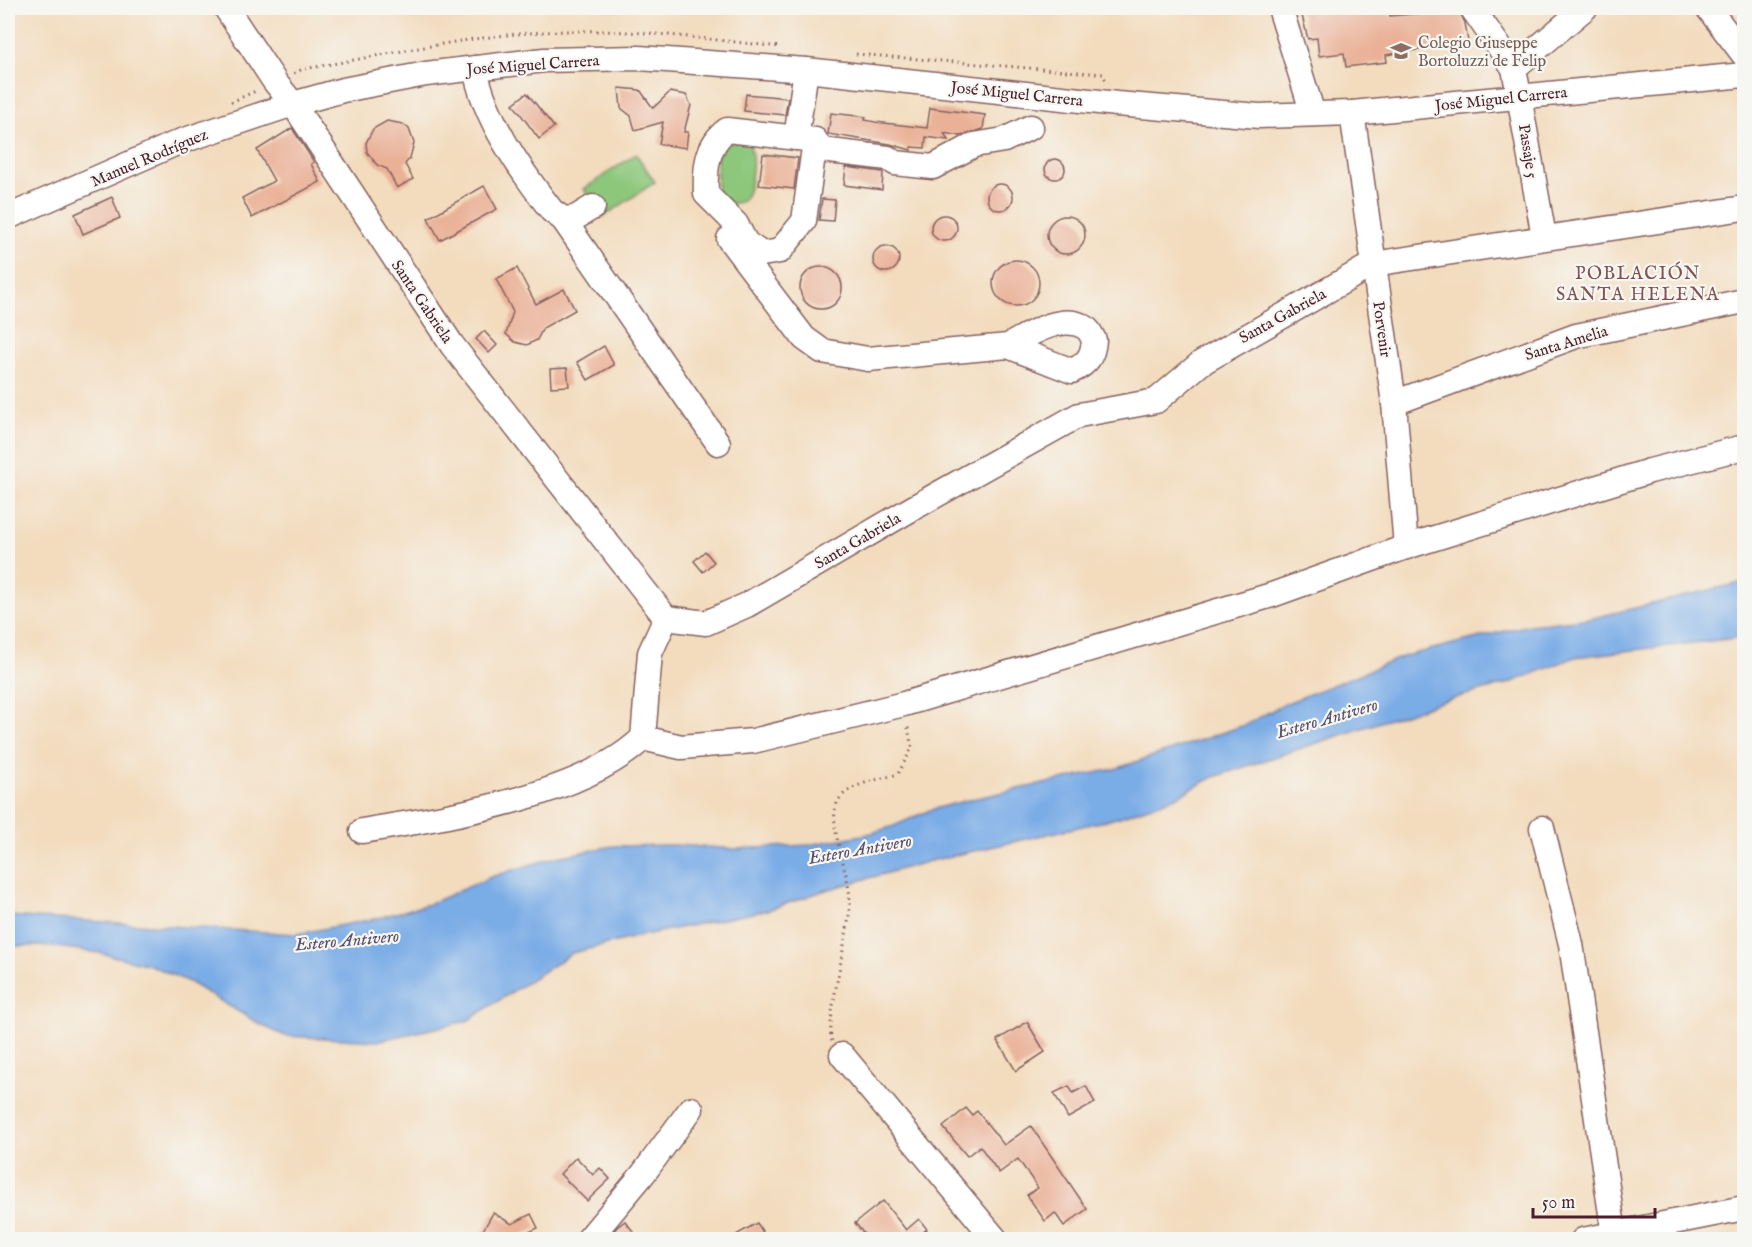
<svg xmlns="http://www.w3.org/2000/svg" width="1752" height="1247" font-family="'IM FELL English',serif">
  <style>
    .green { fill: #8cc77c; stroke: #6b7354; stroke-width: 1.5 }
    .water { fill: #7aace6; stroke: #626688; stroke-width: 1.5 }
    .building { fill: #eab197 }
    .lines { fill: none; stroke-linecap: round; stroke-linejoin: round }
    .minor-casing { stroke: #85615e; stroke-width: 27 }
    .path { stroke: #85615e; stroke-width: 3; stroke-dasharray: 1.5 4.5; stroke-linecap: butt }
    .minor { stroke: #fff; stroke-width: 24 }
    .labels { text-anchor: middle; stroke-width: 4.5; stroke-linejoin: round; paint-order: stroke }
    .education-label { font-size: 16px; fill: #785e54; stroke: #f6f6f2; text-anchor: start }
    .street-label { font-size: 16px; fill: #4a1f2b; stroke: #f6f6f2 }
    .neighbourhood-label { font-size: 18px; letter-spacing: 1.5px; fill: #825251; stroke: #f6f6f2 }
    .water-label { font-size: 18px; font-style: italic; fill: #5b506c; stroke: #f6f6f2 }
  </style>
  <rect width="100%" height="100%" fill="#f6f6f2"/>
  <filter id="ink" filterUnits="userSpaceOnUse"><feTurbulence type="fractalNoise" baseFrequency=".0167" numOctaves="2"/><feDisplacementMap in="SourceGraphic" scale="12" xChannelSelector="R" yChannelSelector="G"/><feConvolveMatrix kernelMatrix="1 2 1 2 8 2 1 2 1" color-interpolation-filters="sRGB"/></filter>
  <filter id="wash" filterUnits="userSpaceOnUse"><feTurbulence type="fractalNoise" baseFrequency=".008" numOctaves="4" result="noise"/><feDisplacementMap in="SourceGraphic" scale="24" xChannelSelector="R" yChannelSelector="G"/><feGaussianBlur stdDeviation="1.35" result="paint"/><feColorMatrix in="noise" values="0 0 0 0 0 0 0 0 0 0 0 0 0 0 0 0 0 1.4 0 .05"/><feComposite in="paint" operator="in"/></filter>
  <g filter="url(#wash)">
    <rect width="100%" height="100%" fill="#f3dcbe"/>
    <!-- green -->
    <g class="green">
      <path d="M746,140C757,152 752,189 743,201L731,204L717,193V156L725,143Z"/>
      <path d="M636,154L655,182L603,217L584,189Z"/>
    </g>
    <!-- water -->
    <path class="water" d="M1744,582V637L1575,657L1510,683L1444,701L1214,777L1174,798L1117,818L930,861L823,891L768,910L644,935L572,953L467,1021L377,1041L285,1036L261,1025L189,982L150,965L100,953L50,946H8V916L297,934L378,918L429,904L491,877L552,858L613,846L675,845L738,849L808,845L868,834L894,826L930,810L972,799L1118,768L1245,725L1282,705L1405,656L1529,625L1593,618Z"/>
    <g id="blocks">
      <!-- building -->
      <g class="building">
        <path d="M1300,8H1389L1390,16L1424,13L1421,8H1458L1465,23L1468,42L1386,55L1387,62L1346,67L1344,53L1319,56L1317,38L1308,39Z"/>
        <path d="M619,88L640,90L653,108L670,92L686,95L691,105L684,132H688L686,148L659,144L663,122L635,130L631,116L621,108Z"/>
        <path d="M527,93L554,127L539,139L513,104Z"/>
        <path d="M746,94L788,98L785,115L744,111Z"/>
        <path d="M930,108L985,115L983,129L961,136L944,133L948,140L926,137L925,148L911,147V150L890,144L828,134L831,113L866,117L865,120L875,122L927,128Z"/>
        <path d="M387,121L403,124L409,129L414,143L410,158L405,164L413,179L397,188L387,169L377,165L367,152L366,143L373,129Z"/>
        <path d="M292,128L314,162L311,164L320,182L252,218L242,198L274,181L257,150Z"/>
        <path d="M763,154L798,158L794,189L759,185Z"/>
        <circle cx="1055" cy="169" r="10"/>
        <path d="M846,167L883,172L882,190L844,185Z"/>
        <circle cx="1000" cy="197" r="13"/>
        <path d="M484,186L497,209L440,240L428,218Z"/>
        <path d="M112,197L120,218L83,234L75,214Z"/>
        <path d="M822,199L835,200L833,221L819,220Z"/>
        <circle cx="944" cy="228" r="13"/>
        <circle cx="1066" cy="235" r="19"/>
        <circle cx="886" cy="259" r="13"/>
        <circle cx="1016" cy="283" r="23"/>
        <circle cx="821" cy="288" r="21"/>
        <path d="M517,268L536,304L564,289L575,310L543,328L537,340L527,345L515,342L506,334L513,312L496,279Z"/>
        <path d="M484,331L497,345L489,353L476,339Z"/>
        <path d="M604,346L614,365L588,380L577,362Z"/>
        <path d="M567,368L569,386L551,387L550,369Z"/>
        <path d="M705,551L714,562L703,572L694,561Z"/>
        <path d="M1027,1022L1045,1052L1016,1071L997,1040Z"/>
        <path d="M1069,1086L1073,1093L1086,1086L1095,1103L1068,1118L1054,1093Z"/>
        <path d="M966,1108L972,1115L977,1111L1004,1145L1031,1126L1087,1209L1064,1226L1055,1213L1045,1221L1027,1195L1038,1188L1018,1159L999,1173L980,1146L967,1156L943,1127Z"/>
        <path d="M576,1157L593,1175L600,1168L610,1179L587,1201L560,1174Z"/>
        <path d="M883,1201L906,1230L919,1219L927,1229L914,1239H868L855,1223Z"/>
        <path d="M493,1213L512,1224L531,1214L538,1228L513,1239H478Z"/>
        <path d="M625,1221L639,1239H607L617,1227Z"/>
        <path d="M757,1223L764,1234L756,1239H729Z"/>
      </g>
    </g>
  </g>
  <g filter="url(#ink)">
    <use href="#blocks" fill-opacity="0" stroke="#85615e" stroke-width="1.5"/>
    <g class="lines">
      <!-- minor casing -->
      <g class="minor-casing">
        <g id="minor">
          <path d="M226,8L275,82L293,104L452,345L666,618L706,623L747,605L913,508L1079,415L1156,401L1201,363L1373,264L1744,208"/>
          <path d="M1280,8L1313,114"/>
          <path d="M1472,8L1514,68L1544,237"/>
          <path d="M1708,8L1744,55"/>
          <path d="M475,68C484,118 521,171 552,211L563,219L575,218L593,207"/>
          <path d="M1514,68L1585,8"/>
          <path d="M1352,113L1394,403L1406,547"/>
          <path d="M796,138L806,70"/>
          <path d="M815,140L804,221L780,251L762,254L746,243L736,224L706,194C705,170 706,145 727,130L815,140L821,150L888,158L895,163L933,167L974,145L1004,140L1031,127"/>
          <path d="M8,217L179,142L293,104L343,90L426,74L544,60L639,58L806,70L1117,104L1259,116L1352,113L1744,75"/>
          <path d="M563,219L718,443"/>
          <path d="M729,239L804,338L822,351L868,359L1008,346L1072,371C1087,364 1093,356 1094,340C1092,336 1089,330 1086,328C1063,312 1028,335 1008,346"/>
          <path d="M1394,403L1576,336L1744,301"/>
          <path d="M643,738L681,747L753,741L904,704L1272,595L1406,547L1650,471L1744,447"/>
          <path d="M1542,828L1571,944L1614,1234"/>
          <path d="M362,831C445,817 582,797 643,738L650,653L666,618"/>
          <path d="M842,1055L996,1240"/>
          <path d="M588,1240L643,1174L691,1109"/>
          <path d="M1583,1240L1744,1208"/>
        </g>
      </g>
      <!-- path -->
      <g class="path">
        <path d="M856,54L1103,74L1107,83"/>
        <path d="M294,73L303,69C382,56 465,36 545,32C624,27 703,39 781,47"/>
        <path d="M231,102L258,90"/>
        <path d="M832,1041C825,1021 849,934 850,905C851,875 829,832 836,806C842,784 879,780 898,774L912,748L907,723"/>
      </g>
      <!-- minor -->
      <use href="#minor" class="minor"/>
    </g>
  </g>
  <!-- icons -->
  <defs>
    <g id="school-bare" transform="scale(1.62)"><path d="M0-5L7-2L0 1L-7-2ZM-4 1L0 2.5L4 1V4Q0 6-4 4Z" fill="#8d6e63" stroke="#f6f6f2" stroke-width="2.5" paint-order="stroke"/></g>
  </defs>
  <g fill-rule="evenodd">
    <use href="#school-bare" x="1401" y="51"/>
  </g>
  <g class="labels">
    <!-- education labels -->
    <g class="education-label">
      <text x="1418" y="48">Colegio Giuseppe<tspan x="1418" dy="18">Bortoluzzi de Felip</tspan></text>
    </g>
    <!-- street labels -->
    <g class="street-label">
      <text transform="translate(533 64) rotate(-4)" y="6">José Miguel Carrera</text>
      <text transform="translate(1017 93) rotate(6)" y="6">José Miguel Carrera</text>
      <text transform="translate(1501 98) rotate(-6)" y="6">José Miguel Carrera</text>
      <text transform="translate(1529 151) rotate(81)" y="6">Passaje 5</text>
      <text transform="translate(149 157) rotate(-23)" y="6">Manuel Rodríguez</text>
      <text transform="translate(423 301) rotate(56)" y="6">Santa Gabriela</text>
      <text transform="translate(1282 315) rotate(-29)" y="6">Santa Gabriela</text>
      <text transform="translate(1383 329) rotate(82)" y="6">Porvenir</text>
      <text transform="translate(1566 342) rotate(-17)" y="6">Santa Amelia</text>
      <text transform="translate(857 540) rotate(-30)" y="6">Santa Gabriela</text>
    </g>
    <!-- neighbourhood labels -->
    <g class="neighbourhood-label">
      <text x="1638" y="279">POBLACIÓN<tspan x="1638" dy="21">SANTA HELENA</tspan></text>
    </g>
    <!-- water labels -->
    <g class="water-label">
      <text transform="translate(1327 718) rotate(-16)" y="6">Estero Antivero</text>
      <text transform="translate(860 849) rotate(-10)" y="6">Estero Antivero</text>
      <text transform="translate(347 940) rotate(-5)" y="6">Estero Antivero</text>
    </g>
  </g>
  <!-- margin -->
  <rect width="1752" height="1247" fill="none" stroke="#f6f6f2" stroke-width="30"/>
  <!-- scale -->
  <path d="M1533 1208v9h122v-9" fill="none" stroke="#4a1f2b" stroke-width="3"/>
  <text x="1542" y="1208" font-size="18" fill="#4a1f2b" stroke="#f6f6f2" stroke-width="4.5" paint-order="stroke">50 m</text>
</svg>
